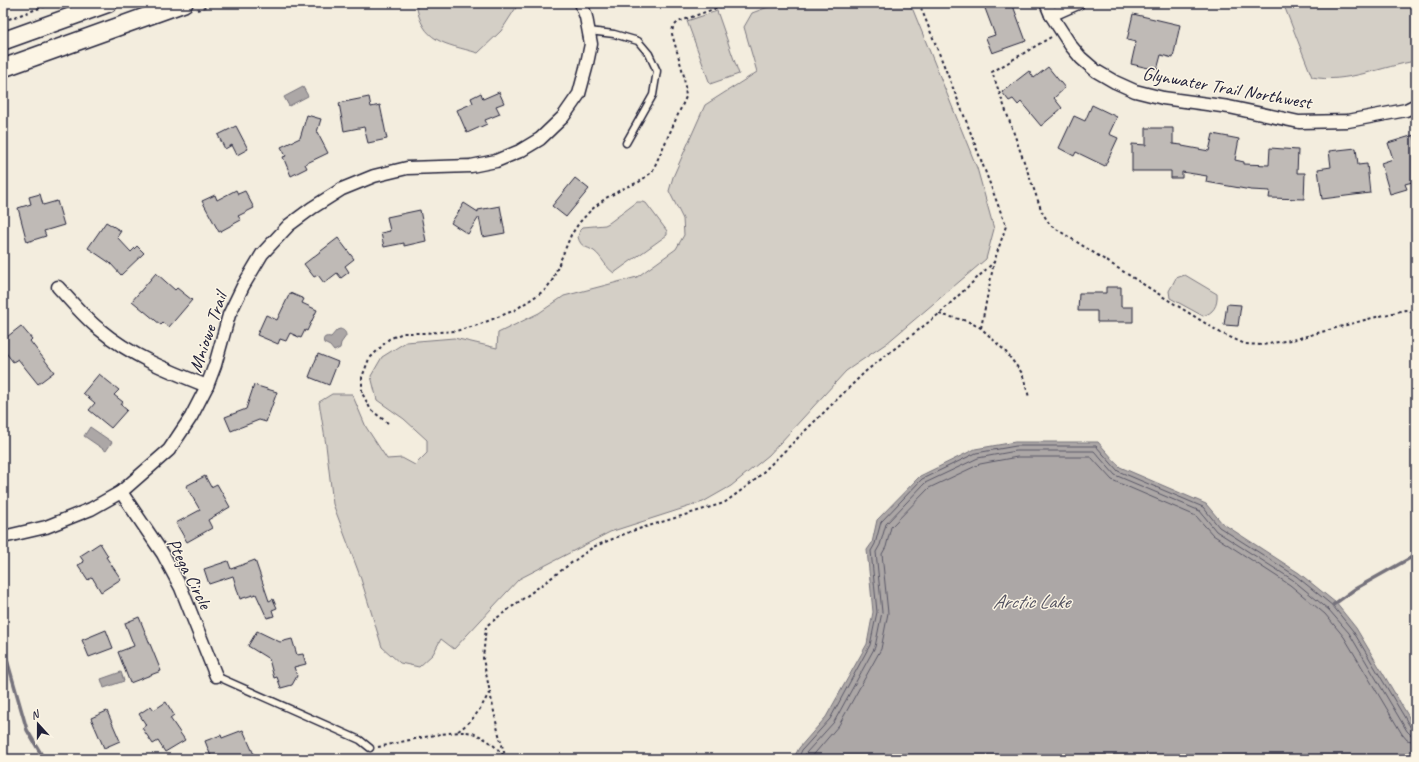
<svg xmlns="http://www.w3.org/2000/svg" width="1419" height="762" font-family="Caveat,sans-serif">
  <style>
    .green { fill: #d4cfc6; stroke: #7b7880 }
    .water { fill: #aca7a6; stroke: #75727b }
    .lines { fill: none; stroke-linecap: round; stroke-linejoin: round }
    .shore { stroke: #595766; stroke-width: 1 }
    .stream { stroke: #75727b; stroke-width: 3.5 }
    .building { fill: #bfbab6; stroke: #22223b }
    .lane-casing { stroke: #22223b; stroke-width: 9 }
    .street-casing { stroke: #22223b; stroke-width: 15 }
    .secondary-casing { stroke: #22223b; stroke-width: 20 }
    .path { stroke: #22223b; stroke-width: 2; stroke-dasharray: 3 3; stroke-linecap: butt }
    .lane { stroke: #fcf5e5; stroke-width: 6 }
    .street { stroke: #fcf5e5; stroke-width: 12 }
    .secondary { stroke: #fcf5e5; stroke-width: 17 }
    .labels { text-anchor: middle; stroke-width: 3; stroke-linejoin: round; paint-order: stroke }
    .street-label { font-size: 19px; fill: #22223b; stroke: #fcf5e5 }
    .water-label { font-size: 20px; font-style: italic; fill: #525160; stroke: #fcf5e5 }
  </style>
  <rect width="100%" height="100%" fill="#f3edde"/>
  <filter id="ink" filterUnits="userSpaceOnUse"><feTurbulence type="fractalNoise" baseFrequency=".025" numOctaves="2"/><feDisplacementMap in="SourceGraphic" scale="8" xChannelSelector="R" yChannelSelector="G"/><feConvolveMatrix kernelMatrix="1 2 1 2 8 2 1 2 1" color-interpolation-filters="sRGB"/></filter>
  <g filter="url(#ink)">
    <!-- green -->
    <g class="green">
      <path d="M416,3H519L501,31L478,53C444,43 422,43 416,3Z"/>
      <path d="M779,3H908L913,10L977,168L994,229L986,259L887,343L846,371L769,455L731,486L703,502L610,532L519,579L454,649L441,639L433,654L419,667L400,663L382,647L360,576L333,504L326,445L319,402L332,394H352L366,427L387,459L402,458L415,465L427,453V440L404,419L377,400L371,376L382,357L406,342L454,338L497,348L498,333L539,313L564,296L637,277L676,249L684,235L683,219L669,191L673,177L705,105L757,72L744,27L752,13Z"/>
      <path d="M1283,3H1416V61C1383,66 1345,84 1312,77Z"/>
      <path d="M717,11L739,74L710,84L687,21Z"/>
      <path d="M637,202H642L646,203L667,231V235L614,273C606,268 602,257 594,251C586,246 581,248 578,237L580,230L583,227L605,225L609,223Z"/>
      <path d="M1185,275L1217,294C1218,306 1213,313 1203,316L1170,298L1169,291L1176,278Z"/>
    </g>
    <!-- water -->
    <g class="water">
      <path d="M303,87L308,96L289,106L284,97Z"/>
      <path d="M340,329C344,330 346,332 346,336L341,343L340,348L334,351L330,346L324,343C322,337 326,336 331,337L337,330Z"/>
      <path d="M90,427L112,442L106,451L84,436Z"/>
      <path d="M1015,442H1098L1120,467L1206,504L1222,523L1299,573L1336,603L1356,628L1416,729V759H793L799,748L826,717L867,644L873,612L867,550L872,543L877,520L920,476L975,449Z"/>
      <path d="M121,672L124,681L104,688L101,679Z"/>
    </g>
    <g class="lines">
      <!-- shore -->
      <g class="shore">
        <path d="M798,759L802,750L830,719L870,645L877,612L871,551L875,544L881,522L922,479L976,453L1016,446H1096L1118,471L1203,507L1219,527L1296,576L1333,606L1353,631L1411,728L1416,731"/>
        <path d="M803,759L806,753L834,722L875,647L882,612L876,552L880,545L886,524L925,483L978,458L1016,451H1094L1115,475L1200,511L1216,531L1293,580L1329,610L1349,633L1407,731L1411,735L1416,736"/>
        <path d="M810,759L839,725L881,649L888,613L882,554L886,547L891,527L929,488L980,464L1017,457H1091L1112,480L1196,516L1213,535L1290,585L1325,614L1344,637L1402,734L1407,740L1416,742"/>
      </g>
      <!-- stream -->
      <g class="stream">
        <path d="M1333,605L1355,589L1412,557L1416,552"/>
        <path d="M3,646L27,730L44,759"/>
      </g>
    </g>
    <!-- building -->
    <g class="building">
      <path d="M983,3H1012L1026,41L992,53L986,38L995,35Z"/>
      <path d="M1133,14L1180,25L1173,58L1161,55L1157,70L1131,64L1136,42L1127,40Z"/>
      <path d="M1048,67L1065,88L1054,98L1062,108L1041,126L1021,102L1018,105L1013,99L1009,101L1002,92L1029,71L1034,78Z"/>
      <path d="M499,92L504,103L496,106L500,114L485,120L487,124L467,133L457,110L473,103L471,98L481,93L483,99Z"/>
      <path d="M369,97L371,107L380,105L387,139L368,143L364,127L344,131L339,103Z"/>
      <path d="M1092,105L1117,117L1109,134L1118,138L1105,166L1076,152L1074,156L1059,148L1074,116L1085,121Z"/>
      <path d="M307,115L321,119L317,132L328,153L305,164L307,168L291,176L283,157L286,156L281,147L300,138Z"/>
      <path d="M236,126L248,149L237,155L232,145L225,149L218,135Z"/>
      <path d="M1146,128H1173V144L1182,145V146L1209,151L1213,134L1239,139L1235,160L1244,162V164L1269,165L1270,148L1298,150L1297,173H1305L1304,199L1269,198L1270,191L1251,190L1206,182L1207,176L1182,172V178H1171V171H1132V144L1146,145Z"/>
      <path d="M1414,135L1416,143V181L1405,184L1407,189L1390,194L1381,163L1393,159L1388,143Z"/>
      <path d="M1356,148L1358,165L1367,164L1370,193L1322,199L1318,169L1331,167L1329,151Z"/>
      <path d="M575,178L589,189L566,217L552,206Z"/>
      <path d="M236,190L238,194L245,191L254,208L238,216L241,220L219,232L202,201L215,195L217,200Z"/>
      <path d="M40,194L43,205L57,201L64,225L44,231L46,236L27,242L18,208L31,204L29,197Z"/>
      <path d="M464,203L478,212V210L500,206L505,233L483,237L479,217L468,234L451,223Z"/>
      <path d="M420,210L426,241L404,246V243L384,247L381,233L390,231L387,217Z"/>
      <path d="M106,222L121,231L117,237L131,252L137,246L144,253L121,275L110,263L88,248Z"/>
      <path d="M338,238L354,259L345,266L349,272L341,278L337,273L324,283L318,275L314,277L304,264Z"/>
      <path d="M156,273L175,290L177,288L192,300L169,327L163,323L161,325L132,301Z"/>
      <path d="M1106,287H1121V307H1133V322H1097V311H1078L1079,293H1106Z"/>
      <path d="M290,293L304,299L302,303L317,310L307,331L305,330L301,338L290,333L286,341L280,339L278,344L257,335L266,315L277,320Z"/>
      <path d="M1227,304L1241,305L1238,326L1224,325Z"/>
      <path d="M21,326L32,339L30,341L54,372L38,384L18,359L13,362L3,349V340Z"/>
      <path d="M318,354L338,362L329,385L309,377Z"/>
      <path d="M99,374L119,390L114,395L123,402L121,405L127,410L111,428L89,410L95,403L83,393Z"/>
      <path d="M254,385L277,392L266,422L259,420L231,431L225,417L246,409Z"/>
      <path d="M205,476L211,487L217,484L230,507L208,520L212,528L187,542L176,523L200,510L186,486Z"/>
      <path d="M100,543L108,556L106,557L121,579L101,592L92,577L88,580L78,565L84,562L80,556Z"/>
      <path d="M255,560L269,601L273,599L277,608L272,610L274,616L267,618L256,594L240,599L233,576L209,584L204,569L228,561L231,569Z"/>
      <path d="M139,617L161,671L130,683L118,652L134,646L125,623Z"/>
      <path d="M106,630L113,648L89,657L82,640Z"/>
      <path d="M257,631L280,642L292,639L297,655L303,654L306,664L294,667L297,676L292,685L281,688L277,677L274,678L269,659L248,646Z"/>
      <path d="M166,702L174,715L170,718L185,740L165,752L158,741L153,744L142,728L146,725L139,714L151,706L154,710Z"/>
      <path d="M107,711L120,741L104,748L91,718Z"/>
      <path d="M243,730L256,759H212L205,741L221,735L222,738Z"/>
    </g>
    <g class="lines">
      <!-- lane casing -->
      <g class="lane-casing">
        <g id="lane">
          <path d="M589,31L614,34L638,41L649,54L657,71L653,95L626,143"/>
          <path d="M216,676L360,740L370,748"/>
        </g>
      </g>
      <!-- street casing -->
      <g class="street-casing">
        <g id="street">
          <path d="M1046,3L1051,15L1071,46L1081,58L1096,71L1115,82L1135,91L1163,98L1229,107L1299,122L1348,121L1406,110L1416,105"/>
          <path d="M1051,15L1078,3"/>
          <path d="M58,287C71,301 84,317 99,329C131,356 169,371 207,386"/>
          <path d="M121,492L163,554L181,588L216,676"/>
          <path d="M3,537L46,527L91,509L121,492L169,450L191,417L207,386L215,365L229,315L243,286L262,254L289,225L312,208L342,189L374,176L407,168L471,166L496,161L520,151L540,139L563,117L579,94L586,68L591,44L586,17L581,3"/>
        </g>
      </g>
      <!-- secondary casing -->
      <g class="secondary-casing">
        <g id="secondary">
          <path d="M3,41L109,3"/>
          <path d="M3,68L184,3"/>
        </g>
      </g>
      <!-- path -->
      <g class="path">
        <path d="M197,10L216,3"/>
        <path d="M3,21L54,3"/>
        <path d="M1051,37L992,72L1042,212L1050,225L1157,293L1221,333L1245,344L1262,345L1296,339L1372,318L1405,310L1416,311"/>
        <path d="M939,314L967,321L981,328L1005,351L1022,373L1029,397"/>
        <path d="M981,328L994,262"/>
        <path d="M388,423L371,410L362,393V377L369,359L389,339L403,333H423L456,331L478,325L515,310L545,290L552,281L571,235L579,223L591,210L606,198L626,187L639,182L652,172L686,97L684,76L672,34L673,27L678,22L730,3"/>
        <path d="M458,731C474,720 480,710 489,693"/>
        <path d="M378,747C398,743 456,728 472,733C487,738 494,745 504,756"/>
        <path d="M506,759L498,731L483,659L486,626L593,547L632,531L724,503L754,481L866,371L939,314L994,262L1006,226L965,118L919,3"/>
      </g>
      <!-- lane -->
      <use href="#lane" class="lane"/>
      <!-- street -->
      <use href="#street" class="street"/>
      <!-- secondary -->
      <use href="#secondary" class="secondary"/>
    </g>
  </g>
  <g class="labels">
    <!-- street labels -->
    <g class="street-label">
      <text transform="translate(1227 87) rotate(10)" y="7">Glynwater Trail Northwest</text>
      <text transform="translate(207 332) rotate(-71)" y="7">Mniowe Trail</text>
      <text transform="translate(190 573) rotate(63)" y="7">Ptega Circle</text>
    </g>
    <!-- water labels -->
    <g class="water-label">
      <text x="1031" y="608">Arctic Lake</text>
    </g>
  </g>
  <!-- margin -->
  <rect width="1419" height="762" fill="none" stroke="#fcf5e5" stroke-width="16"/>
  <rect x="8" y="8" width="1403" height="746" fill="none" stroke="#22223b" stroke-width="1.5" filter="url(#ink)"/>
  <!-- north arrow -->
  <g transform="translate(38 724) rotate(339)" stroke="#fcf5e5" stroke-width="3" paint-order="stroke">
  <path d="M0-3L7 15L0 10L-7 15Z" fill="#22223b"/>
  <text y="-6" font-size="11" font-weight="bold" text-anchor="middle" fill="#22223b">N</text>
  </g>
</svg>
